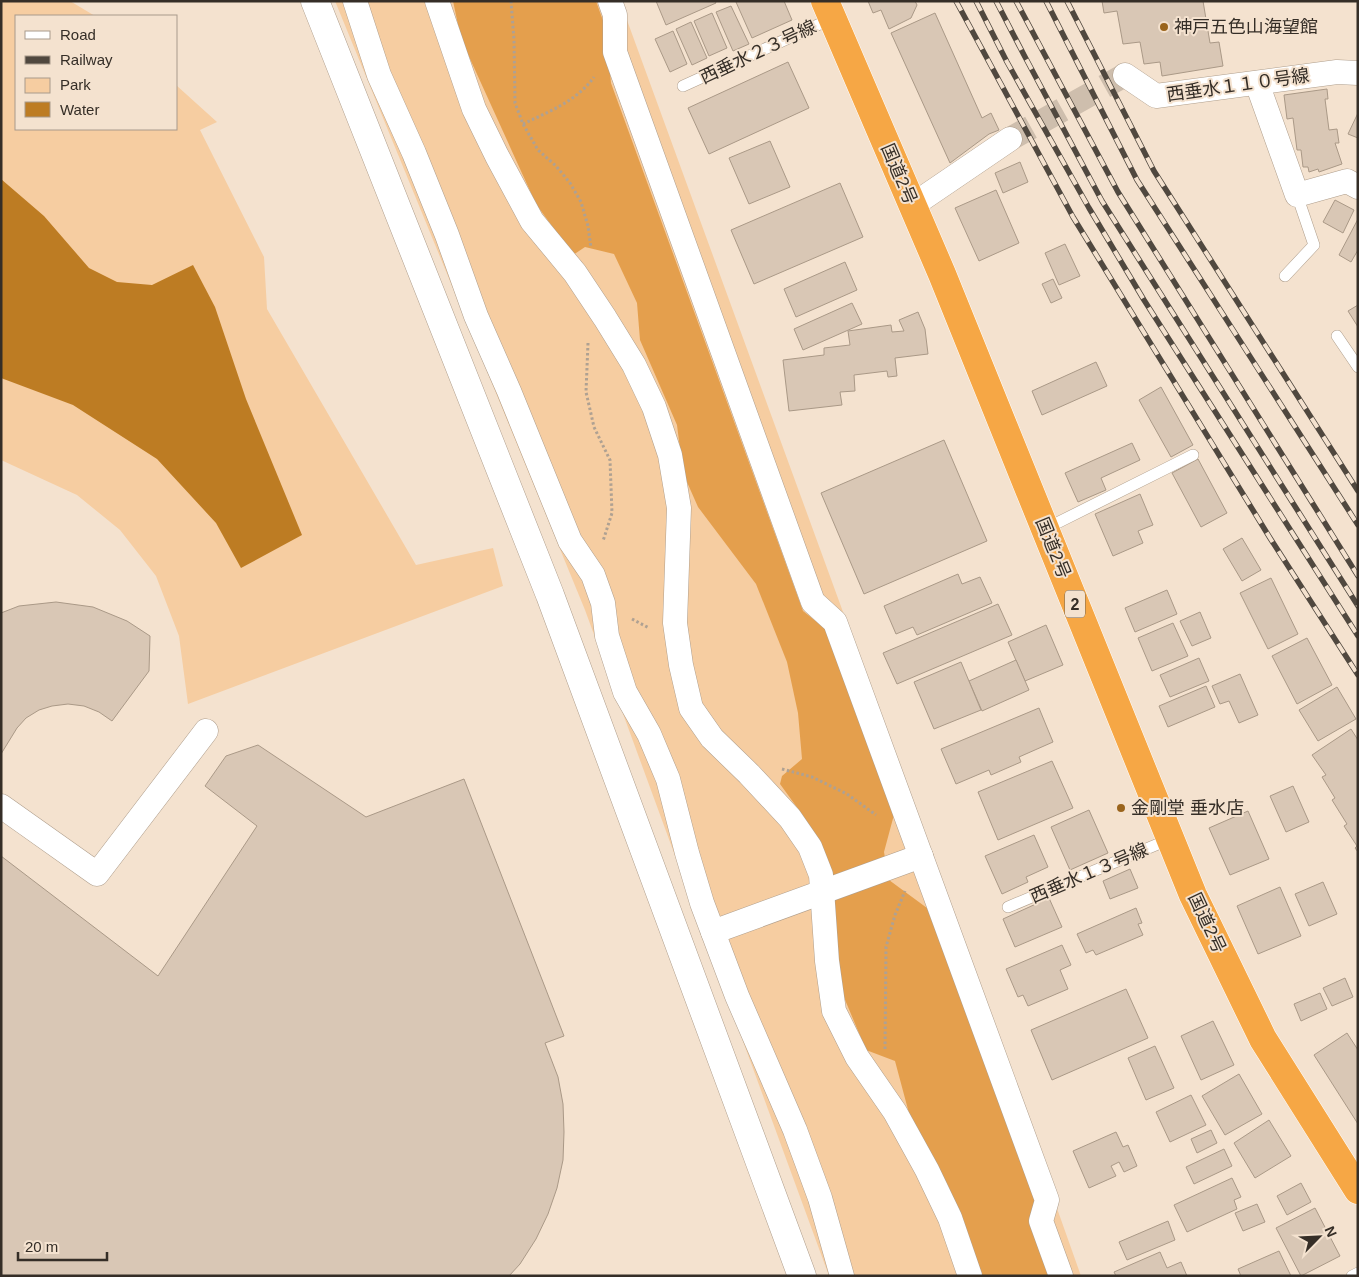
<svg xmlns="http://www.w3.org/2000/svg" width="1359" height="1277" font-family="Helvetica,'Noto Sans JP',sans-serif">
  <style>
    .green { fill: #f6cda1 }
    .forest { fill: #e49f4d }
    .water { fill: #bd7c23 }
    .building { fill: #d9c7b5; stroke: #aa9987 }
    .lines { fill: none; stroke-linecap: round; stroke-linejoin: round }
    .street-tunnel { stroke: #cebead; stroke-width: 24; stroke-dasharray: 24 12; stroke-linecap: butt }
    .lane-casing { stroke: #af9e8c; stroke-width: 12 }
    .street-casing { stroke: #af9e8c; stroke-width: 25 }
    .secondary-casing { stroke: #af9e8c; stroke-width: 29 }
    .highway-casing { stroke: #fff; stroke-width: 29 }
    .path { stroke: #afa192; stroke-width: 3; stroke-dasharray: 2.5 2.5; stroke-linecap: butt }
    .lane { stroke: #fff; stroke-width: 11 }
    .street { stroke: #fff; stroke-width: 24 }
    .secondary { stroke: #fff; stroke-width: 28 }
    .highway { stroke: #f6a745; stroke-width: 28 }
    .rail-casing { stroke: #50483f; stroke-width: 5.5 }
    .rail { stroke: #f4e2cf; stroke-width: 4; stroke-dasharray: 11; stroke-linecap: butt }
    .poi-dot { fill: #9a641c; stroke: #f4e2cf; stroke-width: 2 }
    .labels { text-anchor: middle; stroke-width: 4; stroke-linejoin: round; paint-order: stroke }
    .shield { fill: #f4e2cf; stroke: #6e6459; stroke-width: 1 }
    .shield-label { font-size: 16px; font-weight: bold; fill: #352e27 }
    .poi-label { font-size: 18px; fill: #352e27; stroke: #f4e2cf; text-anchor: start }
    .street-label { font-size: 18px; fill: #352e27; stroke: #f4e2cf }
  </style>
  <rect width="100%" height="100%" fill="#f4e2cf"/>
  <!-- green -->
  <g class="green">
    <path d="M1,1H70L95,16H16V129H176V85L217,122L200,130L264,257L267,309L416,565L493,548L503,586L188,704L179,636L156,576L120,530L77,495L1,460Z"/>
    <path d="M335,1H620L931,853L1081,1276H829L585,610Z"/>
  </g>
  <!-- forest -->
  <path class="forest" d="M453,1H596L606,29L611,83L803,611L827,630L895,811L884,852L889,880L927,908L1036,1198L1052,1276H982L962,1222L910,1117L895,1061L866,1050L838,983L831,869L804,817L780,784L782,776L802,759L798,713L787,662L756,584L698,507L683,473L677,425L640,340L637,303L614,254L585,247L573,255L536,204L461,39Z"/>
  <!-- water -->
  <path class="water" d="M1,179L44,216L89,268L117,282L152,285L193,265L215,307L246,399L302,535L241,568L216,523L157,459L73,405L1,378Z"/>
  <!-- building -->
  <g class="building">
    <path d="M656,1H715L716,3L666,25Z"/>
    <path d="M738,1H784L792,20L752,38L736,2Z"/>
    <path d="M868,1H915L917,5L911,18L889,29L881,10L873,13Z"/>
    <path d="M1102,1H1203L1210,43L1219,42L1223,66L1162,76L1160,62L1144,64L1140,42L1123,44L1117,11L1104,13Z"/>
    <path d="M731,6L749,44L733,51L716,12Z"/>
    <path d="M712,13L727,48L709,56L694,21Z"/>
    <path d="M935,13L982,118L991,113L999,130L989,134L950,163L891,33Z"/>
    <path d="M691,22L707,58L692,65L676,29Z"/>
    <path d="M673,31L687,64L670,72L655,39Z"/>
    <path d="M788,62L809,108L709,154L688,108Z"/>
    <path d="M1327,89L1328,99H1325L1329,130L1337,129L1339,143H1335L1342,164L1319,172L1318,169L1309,172L1308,167H1303L1301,150H1297L1293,118L1287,119L1284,95Z"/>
    <path d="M1358,113V138L1348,134Z"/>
    <path d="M770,141L790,187L749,204L729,158Z"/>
    <path d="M1020,162L1028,182L1003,193L995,173Z"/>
    <path d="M840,183L863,237L754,284L731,230Z"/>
    <path d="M996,190L1019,243L979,261L955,208Z"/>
    <path d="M1335,200L1354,210L1343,233L1323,222Z"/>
    <path d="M1358,219V250L1351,262L1339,255Z"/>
    <path d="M1065,244L1080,276L1059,285L1045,253Z"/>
    <path d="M845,262L857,290L796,317L784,289Z"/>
    <path d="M1053,279L1062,298L1051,303L1042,284Z"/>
    <path d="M852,303L862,324L803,350L794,329Z"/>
    <path d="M1358,305V327L1348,311Z"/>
    <path d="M918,312L925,329L928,354L895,358L897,376L888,377L887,371L854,375L855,391L840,392L842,405L789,411L783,360L824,355V348L850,345L848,331L891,325L892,332L904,331L899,320Z"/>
    <path d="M1096,362L1107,386L1042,415L1032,391Z"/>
    <path d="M1161,387L1193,445L1171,457L1139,400Z"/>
    <path d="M944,440L987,541L864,594L821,493Z"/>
    <path d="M1132,443L1140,460L1101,478L1106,490L1078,502L1065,473Z"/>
    <path d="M1198,459L1227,513L1201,527L1172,473Z"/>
    <path d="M1140,494L1153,525L1138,531L1143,543L1113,556L1095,514Z"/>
    <path d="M1242,538L1261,570L1242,581L1223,549Z"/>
    <path d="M958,574L962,584L980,577L992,603L917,635L913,627L896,634L884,606Z"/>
    <path d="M1271,578L1298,634L1268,649L1240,593Z"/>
    <path d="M1167,590L1177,614L1135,632L1125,608Z"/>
    <path d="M56,602L93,607L127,621L150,636L149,671L112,721L99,712L84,706L68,704L52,706L39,710L26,718L17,728L1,754V613L19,606Z"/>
    <path d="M998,604L1012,635L897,684L883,653Z"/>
    <path d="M1200,612L1211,638L1192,646L1180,621Z"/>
    <path d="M1173,623L1188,656L1152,671L1138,638Z"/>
    <path d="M1046,625L1063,665L1025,681L1008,642Z"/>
    <path d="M1307,638L1332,685L1297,704L1272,656Z"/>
    <path d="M1199,658L1209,681L1170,697L1160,675Z"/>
    <path d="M1016,660L1029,690L982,711L969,681Z"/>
    <path d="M961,662L981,710L934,729L914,682Z"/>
    <path d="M1240,674L1258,715L1239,723L1229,701L1220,704L1212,686Z"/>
    <path d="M1206,686L1215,707L1168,727L1159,706Z"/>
    <path d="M1337,687L1356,719L1318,741L1299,710Z"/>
    <path d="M1039,708L1053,742L1019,757L1021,762L991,775L989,770L956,784L941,749Z"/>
    <path d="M1351,729L1358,740V852L1355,848L1357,846L1344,826L1347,824L1332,800L1335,798L1322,777L1326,775L1312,755Z"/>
    <path d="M258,745L366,817L464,779L564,1036L545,1043L558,1077L563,1104L564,1132L563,1160L557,1188L548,1214L536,1239L520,1264L509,1276H1V856L158,976L257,826L205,786L226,756Z"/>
    <path d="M1052,761L1073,808L998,840L978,792Z"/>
    <path d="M1293,786L1309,822L1286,832L1270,796Z"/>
    <path d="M1089,810L1108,853L1070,870L1051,827Z"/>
    <path d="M1248,811L1269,859L1230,875L1209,828Z"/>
    <path d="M1034,835L1048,867L1026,877L1028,882L1002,894L985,856Z"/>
    <path d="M1130,869L1138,888L1110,899L1103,881Z"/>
    <path d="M1323,882L1337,914L1309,926L1295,894Z"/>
    <path d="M1280,887L1301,936L1258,954L1237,906Z"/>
    <path d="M1049,898L1062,927L1015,947L1003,919Z"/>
    <path d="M1136,908L1142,923L1138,924L1143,935L1096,955L1093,950L1086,953L1077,934Z"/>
    <path d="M1062,945L1071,965L1060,970L1068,989L1028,1006L1023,995L1018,997L1006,969Z"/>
    <path d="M1345,978L1353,997L1332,1006L1323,988Z"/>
    <path d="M1126,989L1148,1038L1052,1080L1031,1030Z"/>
    <path d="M1320,993L1327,1009L1301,1021L1294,1004Z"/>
    <path d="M1213,1021L1234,1065L1201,1080L1181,1036Z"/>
    <path d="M1347,1033L1358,1050V1124L1314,1055Z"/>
    <path d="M1155,1046L1174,1088L1146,1100L1128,1058Z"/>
    <path d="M1239,1074L1262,1114L1225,1135L1202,1096Z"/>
    <path d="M1191,1095L1206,1125L1170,1142L1156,1112Z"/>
    <path d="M1269,1120L1291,1156L1255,1178L1234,1143Z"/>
    <path d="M1211,1130L1217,1143L1197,1153L1191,1139Z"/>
    <path d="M1116,1132L1123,1147L1128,1145L1137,1166L1124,1172L1119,1162L1111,1166L1116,1176L1089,1188L1073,1151Z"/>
    <path d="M1224,1149L1232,1166L1194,1184L1186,1167Z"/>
    <path d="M1232,1178L1241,1197L1234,1200L1237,1209L1187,1232L1174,1205Z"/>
    <path d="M1301,1183L1311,1202L1287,1215L1277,1196Z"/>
    <path d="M1257,1204L1265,1222L1243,1231L1235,1213Z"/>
    <path d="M1315,1208L1340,1256L1301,1276L1276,1228Z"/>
    <path d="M1168,1221L1175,1240L1127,1260L1119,1242Z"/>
    <path d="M1279,1251L1291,1276H1241L1238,1269Z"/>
    <path d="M1160,1252L1167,1268L1181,1262L1187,1276H1116L1114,1272Z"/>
  </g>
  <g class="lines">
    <!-- street-tunnel -->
    <path class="street-tunnel" d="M1010,139L1125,75"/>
    <!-- lane casing -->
    <g class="lane-casing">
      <g id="lane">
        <path d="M683,86L833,18"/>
        <path d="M1285,276L1314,245L1297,195"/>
        <path d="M1337,336L1358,367"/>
        <path d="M1045,529L1193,455"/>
        <path d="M1008,907L1170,839"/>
        <path d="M1352,1276L1358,1273"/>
      </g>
    </g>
    <!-- street casing -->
    <g class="street-casing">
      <g id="street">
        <path d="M355,1L379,75L414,153L447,235L476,316L509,391L570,541L593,575L603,603L607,636L625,692L649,734L668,779L687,853L702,903L737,996L795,1130L820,1198L842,1276"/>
        <path d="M437,1L474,109L497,156L532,221L575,273L605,318L634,365L654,407L670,455L679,508L675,623L681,665L691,708L712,738L749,774L790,818L810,847L821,875L827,961L834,1011L857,1057L895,1112L927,1170L950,1218L970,1276"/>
        <path d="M610,1L615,15V52L813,602L835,622L1047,1200L1041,1221L1061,1276"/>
        <path d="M1125,75L1156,96L1337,72L1358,73"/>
        <path d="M1257,83L1297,195L1347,181L1358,187"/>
        <path d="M913,205L1010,139"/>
        <path d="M1,806L97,874L206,731"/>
        <path d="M713,932L921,856"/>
      </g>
    </g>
    <!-- secondary casing -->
    <g class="secondary-casing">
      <path id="secondary" d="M315,1L550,595L802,1276"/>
    </g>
    <!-- highway casing -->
    <g class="highway-casing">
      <path id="highway" d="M825,1L942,274L1193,895L1263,1039L1358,1190"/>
    </g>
    <!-- path -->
    <g class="path">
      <path d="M511,1L514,40L515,103L523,124L538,150L556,166L570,183L581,202L588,226L591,248"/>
      <path d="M523,124C548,112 577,101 594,77"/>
      <path d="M588,343L586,392L594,427L610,460L612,513L603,541"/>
      <path d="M632,619L649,628"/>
      <path d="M782,769L812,777L847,794L876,815"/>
      <path d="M885,1049L886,947L895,915L905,891"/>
    </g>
    <!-- lane -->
    <use href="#lane" class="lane"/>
    <!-- street -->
    <use href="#street" class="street"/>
    <!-- secondary -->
    <use href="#secondary" class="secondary"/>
    <!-- highway -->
    <use href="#highway" class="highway"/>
    <!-- rail casing -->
    <g class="rail-casing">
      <g id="rail">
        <path d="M956,1L1073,217L1270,538L1358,675"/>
        <path d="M976,1L1007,62L1089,208L1144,300L1358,636"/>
        <path d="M996,1L1024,55L1102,201L1358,606"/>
        <path d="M1016,1L1118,192L1358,576"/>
        <path d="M1046,1L1137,180L1358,525"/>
        <path d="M1067,1L1154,171L1358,491"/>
      </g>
    </g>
    <!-- rail -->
    <use href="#rail" class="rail"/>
  </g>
  <!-- markers -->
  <g class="poi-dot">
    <circle cx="1164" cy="27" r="5"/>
    <circle cx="1121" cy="808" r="5"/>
  </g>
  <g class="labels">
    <!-- shield labels -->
    <rect class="shield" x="1065" y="590.5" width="20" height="27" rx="4"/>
    <g class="shield-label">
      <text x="1075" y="610">2</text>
    </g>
    <!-- poi labels -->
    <g class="poi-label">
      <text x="1174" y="33">神戸五色山海望館</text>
      <text x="1131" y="814">金剛堂 垂水店</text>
    </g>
    <!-- street labels -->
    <g class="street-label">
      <text transform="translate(758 52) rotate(-25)" y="6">西垂水２３号線</text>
      <text transform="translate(1238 85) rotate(-8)" y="6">西垂水１１０号線</text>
      <text transform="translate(899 174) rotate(67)" y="6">国道2号</text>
      <text transform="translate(1053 548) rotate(68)" y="6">国道2号</text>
      <text transform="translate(1089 873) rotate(-23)" y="6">西垂水１３号線</text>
      <text transform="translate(1207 923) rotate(65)" y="6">国道2号</text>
    </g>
  </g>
  <!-- border -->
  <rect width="1359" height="1277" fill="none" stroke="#352e27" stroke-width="5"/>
  <!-- legend -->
  <rect x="15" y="15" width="162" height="115" fill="#f4e2cf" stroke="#a89a8c"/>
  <rect x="25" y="31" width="25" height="8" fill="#ffffff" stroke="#a89a8c"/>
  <text x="60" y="40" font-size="15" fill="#352e27">Road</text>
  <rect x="25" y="56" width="25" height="8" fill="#50483f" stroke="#a89a8c"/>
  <text x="60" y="65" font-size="15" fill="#352e27">Railway</text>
  <rect x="25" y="78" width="25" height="15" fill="#f6cda1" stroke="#a89a8c"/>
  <text x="60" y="90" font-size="15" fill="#352e27">Park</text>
  <rect x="25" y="102" width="25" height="15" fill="#bd7c23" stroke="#a89a8c"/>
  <text x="60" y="115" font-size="15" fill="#352e27">Water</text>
  <!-- north arrow -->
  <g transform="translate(1319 1237) rotate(66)" stroke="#f4e2cf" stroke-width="4" paint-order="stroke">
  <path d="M0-4L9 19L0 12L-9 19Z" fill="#352e27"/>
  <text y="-8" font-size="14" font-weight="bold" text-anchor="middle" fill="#352e27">N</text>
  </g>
  <!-- scale -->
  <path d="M18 1252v8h89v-8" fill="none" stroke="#352e27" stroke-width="2.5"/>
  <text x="25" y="1252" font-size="15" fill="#352e27" stroke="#f4e2cf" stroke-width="4" paint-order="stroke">20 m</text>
</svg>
